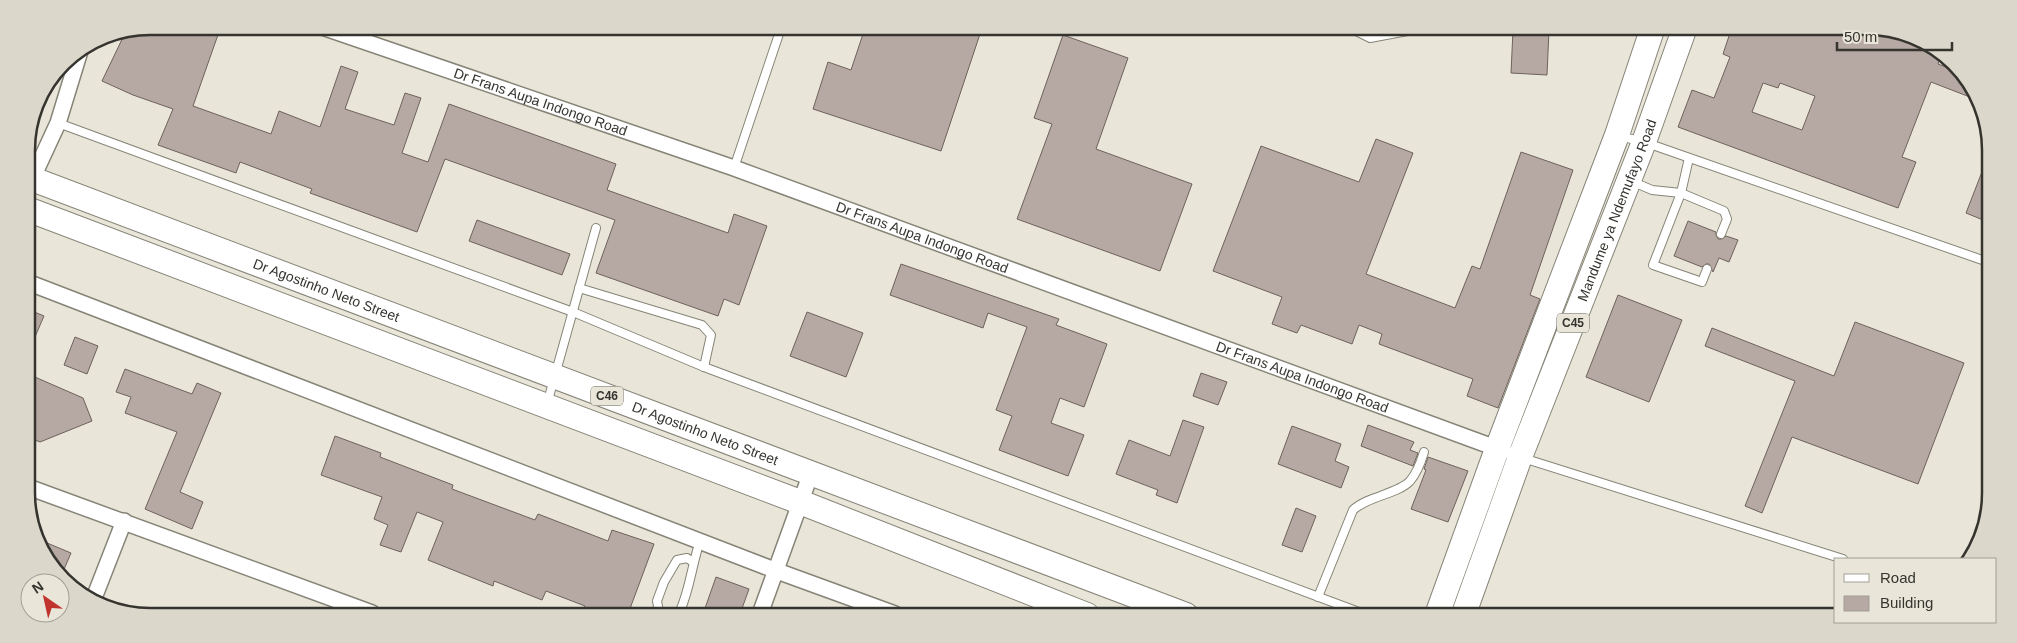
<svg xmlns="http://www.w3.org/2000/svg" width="2017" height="643" font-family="Helvetica,sans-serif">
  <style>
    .building { fill: #b6a8a2; stroke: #6e625c; fill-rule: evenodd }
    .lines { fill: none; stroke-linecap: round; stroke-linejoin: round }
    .lane-casing { stroke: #868477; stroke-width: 10 }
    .street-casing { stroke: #868477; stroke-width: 18 }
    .primary-casing { stroke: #868477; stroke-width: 26 }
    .lane { stroke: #fff; stroke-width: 8 }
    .street { stroke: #fff; stroke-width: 15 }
    .primary { stroke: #fff; stroke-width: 24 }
    .labels { text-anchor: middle; stroke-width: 4; stroke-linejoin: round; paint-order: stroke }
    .shield { fill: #e9e6d9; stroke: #6b6962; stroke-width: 1 }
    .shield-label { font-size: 12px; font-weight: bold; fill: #35342f }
    .street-label { font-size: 14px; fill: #35342f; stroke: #e9e6d9 }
    .rim { fill: none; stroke: #35342f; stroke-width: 2.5 }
  </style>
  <rect width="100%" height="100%" fill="#e9e6d9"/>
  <!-- building -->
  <g class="building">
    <path d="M150,26H213L220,29L193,106L271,134L279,111L320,127L341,66L358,72L345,109L394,125L405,93L421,98L402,153L428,162L449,104L616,164L607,190L728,233L734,214L767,226L739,305L724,299L718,316L596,273L615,220L445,159L417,232L310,193L312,189L240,162L236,173L158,145L173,109L133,95L102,81L126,31Z"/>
    <path d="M865,28H982L941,151L813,109L828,62L851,70Z"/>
    <path d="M1513,30H1549L1547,75L1511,73Z"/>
    <path d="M1731,30L1900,31L1941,56L1938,64L1962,73L1975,99L1931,82L1902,157L1916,162L1898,208L1678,127L1692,90L1714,98L1730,57L1723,54ZM1763,83L1778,88L1780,83L1815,96L1802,130L1752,112Z"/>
    <path d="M1063,35L1128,58L1096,149L1192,184L1160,271L1017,219L1052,124L1034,118Z"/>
    <path d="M1376,139L1413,153L1366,274L1455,308L1472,266L1480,269L1521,152L1573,170L1530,295L1540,299L1498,408L1467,396L1473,379L1379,344L1382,334L1359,325L1352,344L1301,325L1297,333L1272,324L1282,297L1213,271L1261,146L1359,182Z"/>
    <path d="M1987,159H1988V222L1966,213Z"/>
    <path d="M477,220L570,254L562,275L469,241Z"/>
    <path d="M1688,221L1716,232V235L1718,239H1722L1726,236L1738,240L1729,262L1719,258L1713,272L1709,264H1706L1702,267L1674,256Z"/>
    <path d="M901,264L1059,319L1056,325L1107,344L1084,407L1060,398L1051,423L1084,435L1068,476L999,450L1012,416L996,410L1027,327L988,313L983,328L890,295Z"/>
    <path d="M1618,295L1682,320L1649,402L1586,377Z"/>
    <path d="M27,309L44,316L28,353L27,321Z"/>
    <path d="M807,312L863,333L846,377L790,356Z"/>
    <path d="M1855,322L1964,363L1918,484L1792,437L1762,513L1745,506L1795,381L1705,346L1712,328L1834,376Z"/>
    <path d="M75,337L98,346L87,374L64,365Z"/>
    <path d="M125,369L192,394L197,383L221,393L180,492L203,502L192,529L145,509L177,432L125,413L131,397L116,392Z"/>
    <path d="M1201,373L1227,382L1218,405L1193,396Z"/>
    <path d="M28,374L83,398L92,421L40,442L28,437Z"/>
    <path d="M1183,420L1204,427L1177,503L1156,495L1158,490L1116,474L1129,440L1170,456Z"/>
    <path d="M1368,425L1414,442L1410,450L1418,453L1413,466L1361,446Z"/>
    <path d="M1292,426L1341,444L1335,461L1349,467L1341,488L1278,464Z"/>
    <path d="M335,436L381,453L380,457L453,485L452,489L535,520L538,514L608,541L612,530L654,544L628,614H582L585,606L546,591L542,600L494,581L493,586L428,560L443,522L417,512L401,552L380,545L388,525L374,519L382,497L321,475Z"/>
    <path d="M1428,457L1468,471L1448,522L1411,509L1426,470L1424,469Z"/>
    <path d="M1296,508L1316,516L1302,552L1282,545Z"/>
    <path d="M40,540L71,553L62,574L55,571Z"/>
    <path d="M716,577L749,589L740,614H703Z"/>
  </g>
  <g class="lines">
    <!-- lane casing -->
    <g class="lane-casing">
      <g id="lane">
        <path d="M1352,29L1370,38L1418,29"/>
        <path d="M58,123L573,312L704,367L1367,615"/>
        <path d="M1619,136L1644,142L1988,262"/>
        <path d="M1689,158L1681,193L1653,265L1702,282L1707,269"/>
        <path d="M734,168L781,28"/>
        <path d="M1631,181L1652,190L1681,193L1724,211L1727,219L1721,234"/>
        <path d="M579,288L702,325L711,335L704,367"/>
        <path d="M547,404L596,228"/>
        <path d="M1523,458L1843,559"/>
        <path d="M1318,597L1353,510C1368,496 1398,494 1410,481C1417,473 1421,462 1424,452"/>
        <path d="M667,614L659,612L657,601L664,582L677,560L687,558L693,562"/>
        <path d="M672,614L680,611C690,589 692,564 700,541"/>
      </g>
    </g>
    <!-- street casing -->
    <g class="street-casing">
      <g id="street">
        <path id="s1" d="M322,27L734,168L1504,451"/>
        <path d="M27,190L58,123L80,51"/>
        <path d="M27,282L777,571L895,614"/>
        <path d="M28,487L372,613"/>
        <path d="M94,598L124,521"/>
        <path d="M760,614L811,473"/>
      </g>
    </g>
    <!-- primary casing -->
    <g class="primary-casing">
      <g id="primary">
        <path id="s2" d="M27,177L1186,615"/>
        <path d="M27,209L800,502L1087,615"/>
        <path d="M1437,615L1497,449L1617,135L1652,30"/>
        <path id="s3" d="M1463,616L1520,457L1644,142L1684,30"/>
      </g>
    </g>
    <!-- lane -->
    <use href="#lane" class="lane"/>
    <!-- street -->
    <use href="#street" class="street"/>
    <!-- primary -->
    <use href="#primary" class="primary"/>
  </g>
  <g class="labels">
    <!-- shield labels -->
    <g class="shield">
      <rect x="1557" y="313.5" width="32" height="19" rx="4"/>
      <rect x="591" y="386.5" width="32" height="19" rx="4"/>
    </g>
    <g class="shield-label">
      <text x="1573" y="327">C45</text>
      <text x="607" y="400">C46</text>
    </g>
    <!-- street labels -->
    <g class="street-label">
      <text dy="5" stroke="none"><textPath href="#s1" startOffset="231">Dr Frans Aupa Indongo Road</textPath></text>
      <text dy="5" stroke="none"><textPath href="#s3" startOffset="434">Mandume ya Ndemufayo Road</textPath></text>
      <text dy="5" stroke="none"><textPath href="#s1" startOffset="636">Dr Frans Aupa Indongo Road</textPath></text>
      <text dy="5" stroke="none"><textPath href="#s2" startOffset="320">Dr Agostinho Neto Street</textPath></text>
      <text dy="5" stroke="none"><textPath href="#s1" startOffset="1041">Dr Frans Aupa Indongo Road</textPath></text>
      <text dy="5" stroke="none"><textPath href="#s2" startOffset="725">Dr Agostinho Neto Street</textPath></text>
    </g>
  </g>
  <!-- crop -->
  <path d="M0 0H2017V643H0ZM150 35H1867A115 115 0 0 1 1982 150V493A115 115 0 0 1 1867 608H150A115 115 0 0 1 35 493V150A115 115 0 0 1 150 35Z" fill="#dbd8cb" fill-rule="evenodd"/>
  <path class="rim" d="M150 35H1867A115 115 0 0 1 1982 150V493A115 115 0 0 1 1867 608H150A115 115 0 0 1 35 493V150A115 115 0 0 1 150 35Z"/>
  <!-- legend -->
  <rect x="1834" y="558" width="162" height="65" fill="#e9e6d9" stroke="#a19f95"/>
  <rect x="1844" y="574" width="25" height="8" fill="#ffffff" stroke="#a19f95"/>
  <text x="1880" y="583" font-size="15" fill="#35342f">Road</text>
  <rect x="1844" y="596" width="25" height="15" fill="#b6a8a2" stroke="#a19f95"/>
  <text x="1880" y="608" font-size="15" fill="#35342f">Building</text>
  <!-- north arrow -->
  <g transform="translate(45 598) rotate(326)"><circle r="24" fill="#e9e6d9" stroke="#a19f95"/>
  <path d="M0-4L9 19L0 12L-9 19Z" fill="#c1332d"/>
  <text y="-8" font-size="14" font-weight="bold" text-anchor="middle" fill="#35342f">N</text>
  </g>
  <!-- scale -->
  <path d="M1837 42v8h115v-8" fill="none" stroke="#35342f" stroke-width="2.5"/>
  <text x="1844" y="42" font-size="15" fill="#35342f" stroke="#e9e6d9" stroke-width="4" paint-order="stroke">50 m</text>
</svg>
